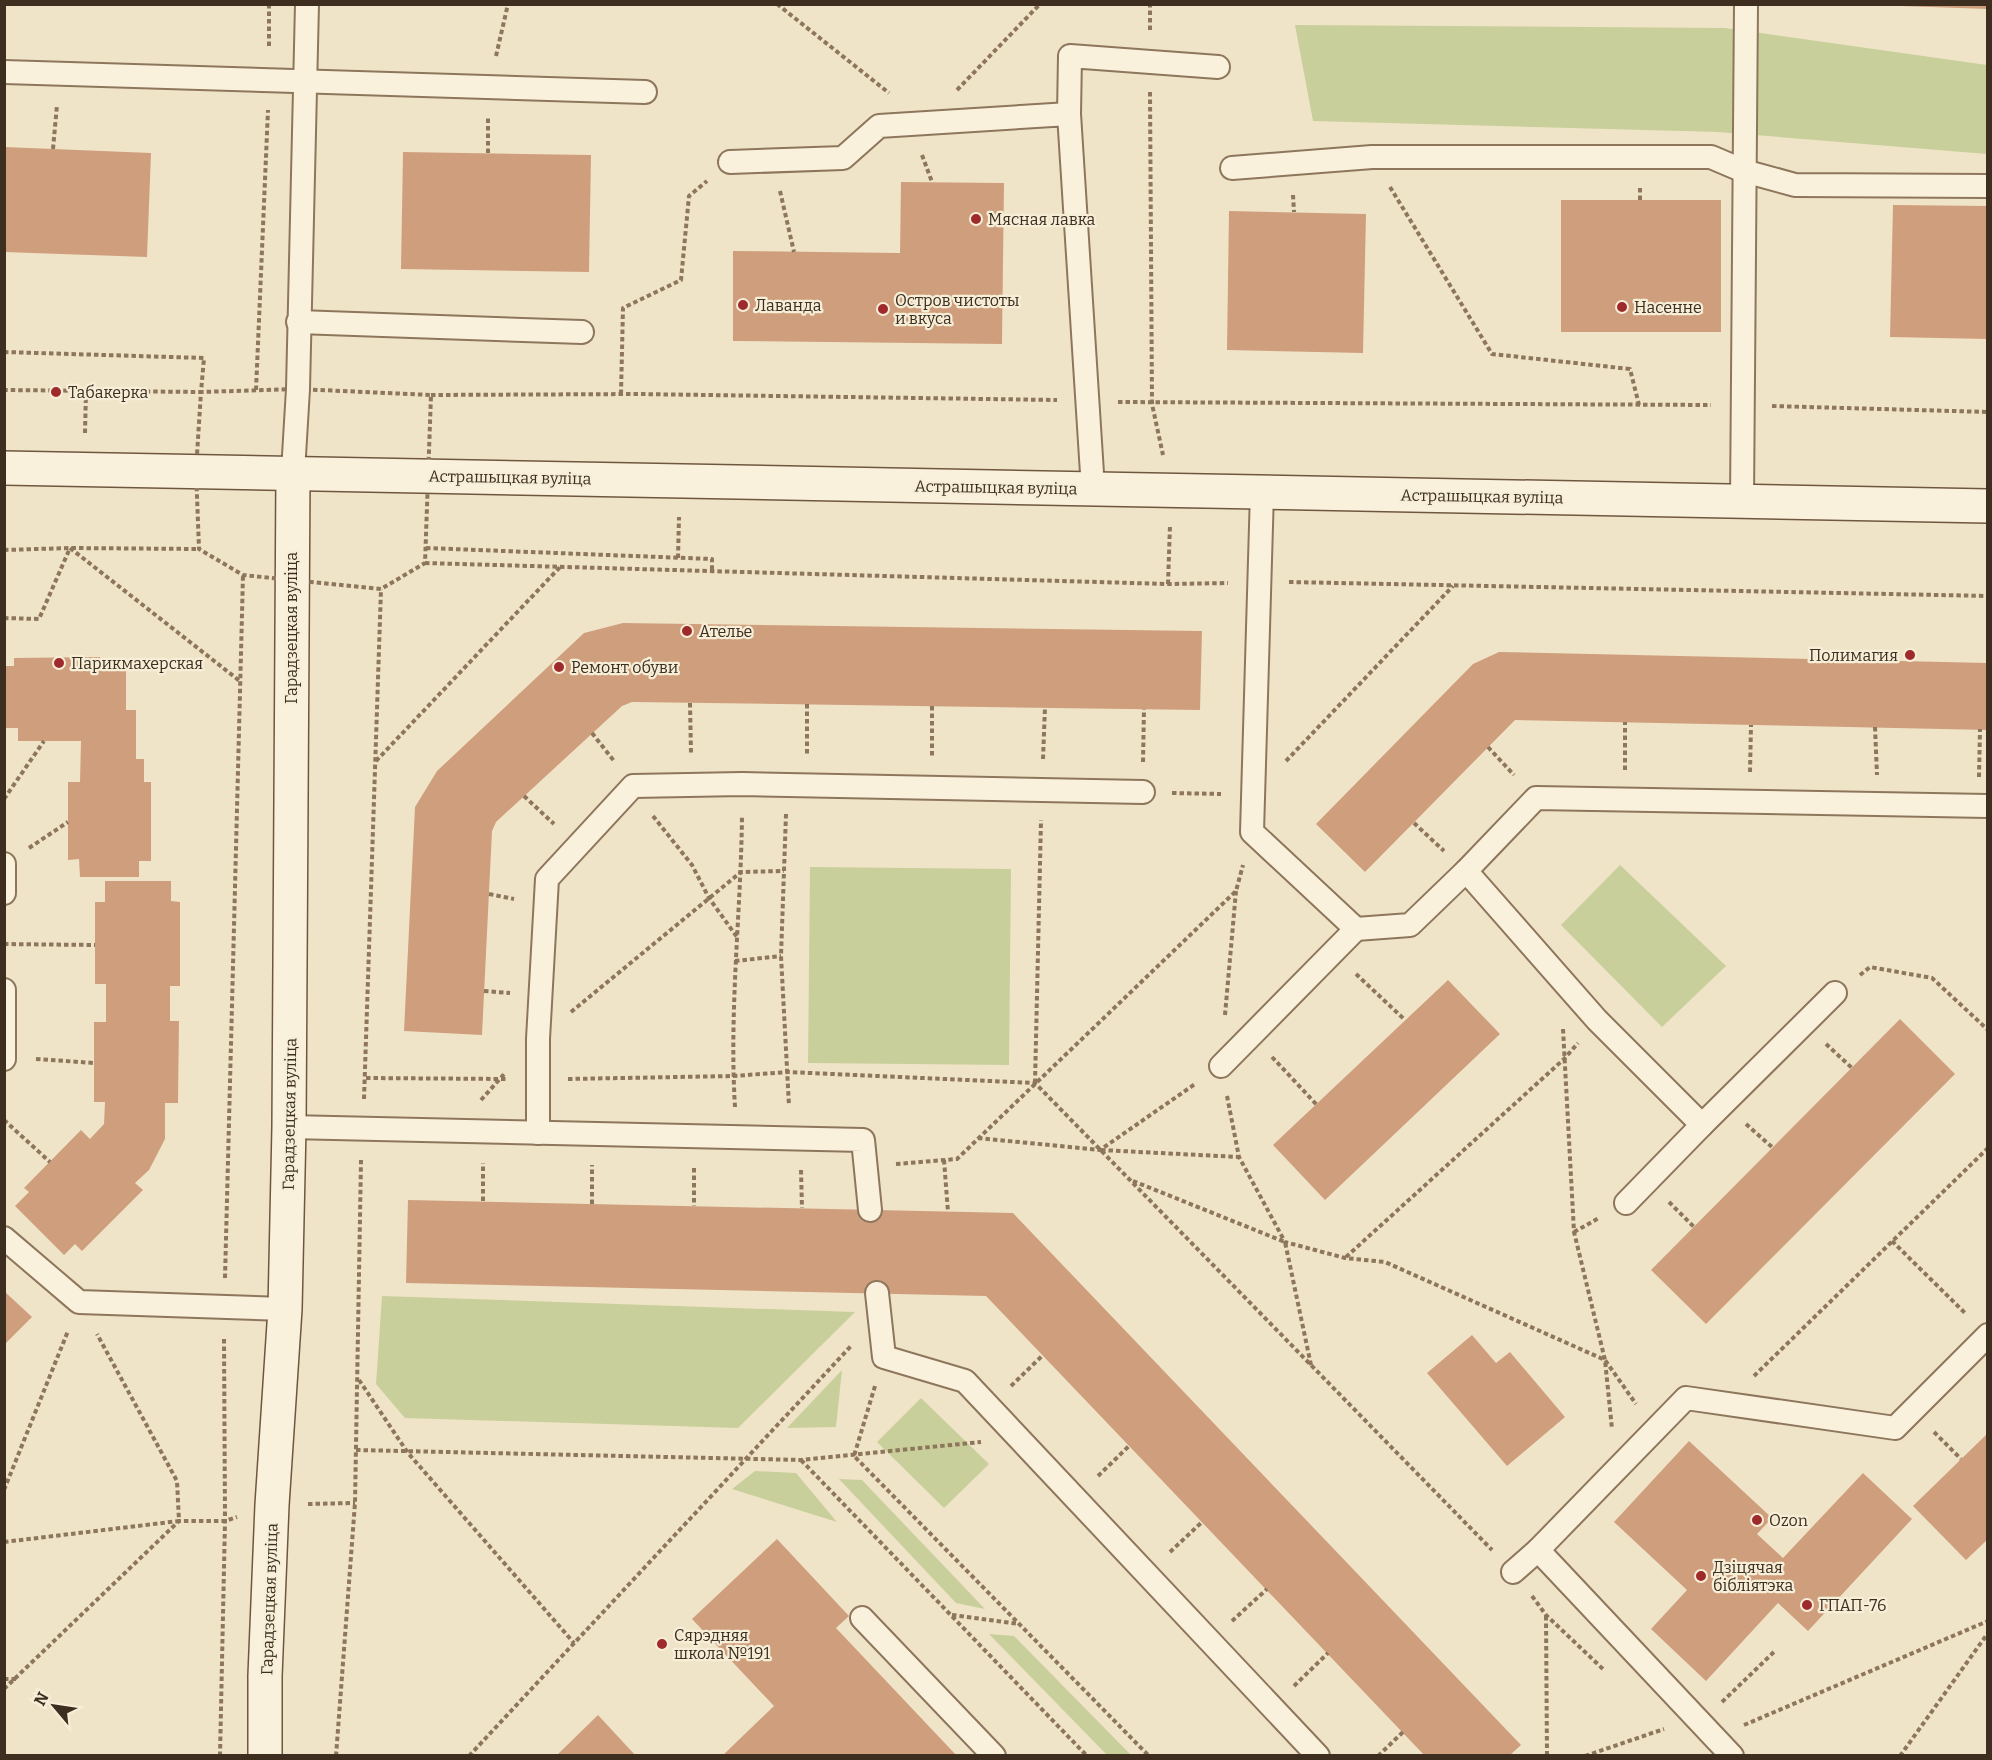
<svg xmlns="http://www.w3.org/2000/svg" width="1992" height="1760" font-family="Bitter,serif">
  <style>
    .green { fill: #c9cf9b }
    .building { fill: #cf9f7d }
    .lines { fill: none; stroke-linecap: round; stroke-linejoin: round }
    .lane-casing { stroke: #8d765c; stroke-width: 26 }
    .secondary-casing { stroke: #6f573f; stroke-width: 36 }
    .path { stroke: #8d765c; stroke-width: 4; stroke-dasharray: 4.5 3; stroke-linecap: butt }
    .lane { stroke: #faf1dc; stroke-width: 22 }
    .secondary { stroke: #faf1dc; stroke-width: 33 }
    .poi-dot { fill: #9e2a2b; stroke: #f7eed8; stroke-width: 2 }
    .labels { text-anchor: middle; stroke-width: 4.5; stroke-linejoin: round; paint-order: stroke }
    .poi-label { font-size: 16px; fill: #3d2e20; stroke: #f7eed8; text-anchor: start }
    .street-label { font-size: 16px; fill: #3d2e20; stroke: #f7eed8 }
  </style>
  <rect width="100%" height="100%" fill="#f0e4c8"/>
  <!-- green -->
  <g class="green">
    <path d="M1295,25L1725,28L1987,65V154L1718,132L1313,121Z"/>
    <path d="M1620,865L1726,966L1662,1027L1561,925Z"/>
    <path d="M810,867L1011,869L1009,1065L808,1063Z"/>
    <path d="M382,1296L855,1312L738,1428L405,1418L376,1384Z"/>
    <path d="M842,1370L836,1427L787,1428Z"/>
    <path d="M921,1398L989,1464L944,1508L877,1442Z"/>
    <path d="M755,1471L796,1473L837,1522L732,1489Z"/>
    <path d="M839,1479L862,1480L985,1609L956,1603Z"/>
    <path d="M989,1634L1014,1636L1131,1755H1107Z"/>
  </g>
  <!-- building -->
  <g class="building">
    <path d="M1901,4H1988V9L1901,6Z"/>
    <path d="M4,147L151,153L147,257L4,252Z"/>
    <path d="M403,152L591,155L589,272L401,269Z"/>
    <path d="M901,182L1004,183L1002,344L733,341V251L900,253Z"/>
    <rect x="1561" y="200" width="160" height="132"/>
    <path d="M1893,205L1988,206V339L1890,337Z"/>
    <path d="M1229,211L1366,214L1363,353L1227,350Z"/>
    <path d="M623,623L1202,631L1200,710L632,702L622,706L496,822L492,831L482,1035L404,1031L415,807L437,771L584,633Z"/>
    <path d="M1499,652L1988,663V730L1515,720L1365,872L1316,824L1473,664Z"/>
    <path d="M100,657V671L126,670V710H136V759H144V782H151V861H139V877H80L79,859L68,860V782H80L81,741H18V728H4V666H14V658Z"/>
    <path d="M105,881H171V901L180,902V986H170V1021H179L178,1103H165V1139L149,1170L135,1183L143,1190L82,1251L75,1244L64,1255L15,1206L29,1192L24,1188L81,1130L90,1139L104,1124L105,1102H94V1022H106V984H95V902H105Z"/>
    <path d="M1448,980L1500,1034L1325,1200L1273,1145Z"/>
    <path d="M1900,1019L1955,1074L1706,1324L1651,1270Z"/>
    <path d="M408,1200L1013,1213L1521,1745L1509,1756H1425L986,1296L406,1283Z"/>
    <path d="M4,1291L32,1317L4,1345Z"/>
    <path d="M1472,1335L1496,1363L1510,1352L1565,1417L1507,1466L1427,1373Z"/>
    <path d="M1988,1433V1539L1966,1560L1913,1506Z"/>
    <path d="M1689,1441L1772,1518L1757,1534L1783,1558L1863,1473L1912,1519L1808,1631L1778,1603L1706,1681L1651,1629L1687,1590L1614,1522Z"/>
    <path d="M777,1539L849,1616L836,1628L957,1756H722L774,1706L692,1619Z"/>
    <path d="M598,1715L636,1756H556Z"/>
  </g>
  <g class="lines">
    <!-- lane casing -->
    <g class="lane-casing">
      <g id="lane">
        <path d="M4,72L645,92"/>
        <path d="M1069,114L1070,56L1218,67"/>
        <path d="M730,162L843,158L879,126L1069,114L1093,489"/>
        <path d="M1232,168L1372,157H1711L1744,171L1795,185L1988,186"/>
        <path d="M298,322L582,332"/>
        <path d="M293,472L298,389L307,4"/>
        <path d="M1742,501L1746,4"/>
        <path d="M4,864V893"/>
        <path d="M1466,871L1536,798L1988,806"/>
        <path d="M1356,929L1410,925L1466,871L1597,1020L1702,1125L1835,993"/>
        <path d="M4,990V1059"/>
        <path d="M1221,1066L1356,929L1252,832L1262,492"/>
        <path d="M289,1127L863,1140L870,1210"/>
        <path d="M538,1133V1039L547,879L633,786L742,784L1143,792"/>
        <path d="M1626,1203L1702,1125"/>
        <path d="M4,1238L79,1302L285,1309"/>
        <path d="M877,1293L884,1357L965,1381L1318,1756"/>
        <path d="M1538,1550L1732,1756"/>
        <path d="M1513,1572L1538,1550L1686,1398L1895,1428L1988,1335"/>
        <path d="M862,1618L994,1756"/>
      </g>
    </g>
    <!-- secondary casing -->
    <g class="secondary-casing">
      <g id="secondary">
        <path d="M4,468L1988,506"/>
        <path d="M265,1756V1676L272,1505L285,1309L289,1127L293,472"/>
      </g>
    </g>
    <!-- path -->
    <g class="path">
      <path d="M269,4V49"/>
      <path d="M777,4L889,93"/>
      <path d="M1150,30V4"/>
      <path d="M496,56L508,4"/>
      <path d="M957,90L1040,4"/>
      <path d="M1150,92L1152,404L1163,455"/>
      <path d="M53,149L57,105"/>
      <path d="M488,153V117"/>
      <path d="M922,155L932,182"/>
      <path d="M1390,187L1492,354L1630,369L1639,405"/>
      <path d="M780,191L794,252"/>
      <path d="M1293,195L1294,212"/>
      <path d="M1640,200V186"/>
      <path d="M4,352L204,358L201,392L4,390"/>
      <path d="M298,389L431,395L425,563L381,589L243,575L199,549L196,470L201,392Z"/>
      <path d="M256,390L268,110"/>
      <path d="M621,394L623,308L681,280L689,196L707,181"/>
      <path d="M431,395L637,394L1057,400"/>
      <path d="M1118,402L1711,405"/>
      <path d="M1772,406L1988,412"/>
      <path d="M85,433L86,391"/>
      <path d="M426,548L712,559V570"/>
      <path d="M4,550L70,548L199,549"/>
      <path d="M678,558L679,517"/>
      <path d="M425,563L1168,584L1228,583"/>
      <path d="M1289,582L1988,596"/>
      <path d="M1168,584L1170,525"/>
      <path d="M4,618L39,619L70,548L241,682"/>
      <path d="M690,703L691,753"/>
      <path d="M807,704V755"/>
      <path d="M932,706V757"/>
      <path d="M1875,727L1877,775"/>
      <path d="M592,733L614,761"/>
      <path d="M1488,747L1514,775"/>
      <path d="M1043,759L1045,707"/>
      <path d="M376,761L561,566"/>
      <path d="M1286,761L1453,586"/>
      <path d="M1143,762L1144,709"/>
      <path d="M1625,770V722"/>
      <path d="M1750,772L1751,725"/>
      <path d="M1979,777L1980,729"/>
      <path d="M1172,793L1221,794"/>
      <path d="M524,796L554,824"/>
      <path d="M4,799L44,741"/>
      <path d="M786,814L781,956L789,1106"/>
      <path d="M653,816L692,865L709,898L737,937"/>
      <path d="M1414,823L1444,851"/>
      <path d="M29,848L68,822"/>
      <path d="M489,894L514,899"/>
      <path d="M4,944L95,945"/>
      <path d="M735,961L781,956"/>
      <path d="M1356,974L1405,1020"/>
      <path d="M1860,975L1870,967L1932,978L1988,1030"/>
      <path d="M484,991L510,993"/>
      <path d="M571,1012L741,872L784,871"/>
      <path d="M1225,1015L1236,891"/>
      <path d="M1563,1029L1574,1232L1605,1360L1612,1429"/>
      <path d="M1826,1044L1852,1068"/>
      <path d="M1272,1057L1317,1105"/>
      <path d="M36,1059L94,1063"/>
      <path d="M366,1078L506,1079"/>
      <path d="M568,1079L733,1076L788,1072L1035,1083L1492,1550"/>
      <path d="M1035,1083L1041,820"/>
      <path d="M1227,1096L1239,1157L1285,1242L1345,1258L1385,1262L1605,1360L1636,1404"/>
      <path d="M364,1099L381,589"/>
      <path d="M481,1100L506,1072"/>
      <path d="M735,1107C729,1010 741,912 742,815"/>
      <path d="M4,1120L50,1162"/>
      <path d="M1746,1124L1772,1147"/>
      <path d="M978,1138L1100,1150L1195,1084"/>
      <path d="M1101,1150L1239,1157"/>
      <path d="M944,1160L948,1212"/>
      <path d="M896,1164L957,1159L1236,891L1243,865"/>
      <path d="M694,1168V1206"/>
      <path d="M801,1170L802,1208"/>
      <path d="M1133,1181L1285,1242L1311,1365"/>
      <path d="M483,1201V1163"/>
      <path d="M1669,1202L1694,1227"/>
      <path d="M592,1204V1165"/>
      <path d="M1574,1232L1599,1218"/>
      <path d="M1892,1241L1966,1314"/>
      <path d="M1346,1257L1564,1059L1578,1043"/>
      <path d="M225,1278L243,575"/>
      <path d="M1754,1376L1988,1148"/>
      <path d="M359,1380L408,1453L574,1643"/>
      <path d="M875,1386L854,1456L1149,1756"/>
      <path d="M1011,1386L1043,1355"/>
      <path d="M1934,1432L1961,1459"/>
      <path d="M356,1450L801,1460L981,1442"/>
      <path d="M801,1460L1087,1756"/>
      <path d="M1098,1476L1129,1446"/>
      <path d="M4,1490L68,1331"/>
      <path d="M308,1504L355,1503"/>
      <path d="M4,1542L179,1521L177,1481L97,1334"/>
      <path d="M1170,1552L1202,1522"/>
      <path d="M1532,1596L1546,1615L1604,1670"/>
      <path d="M952,1615L1019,1624"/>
      <path d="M1546,1616L1547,1756"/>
      <path d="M1232,1621L1267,1589"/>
      <path d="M4,1679H16"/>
      <path d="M1294,1686L1328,1653"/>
      <path d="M4,1689L179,1521H225L237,1517"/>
      <path d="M1722,1702L1776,1650"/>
      <path d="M1744,1725L1988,1621"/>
      <path d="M220,1756L225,1521L224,1336"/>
      <path d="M336,1756L355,1503L361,1160"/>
      <path d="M469,1756L851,1346"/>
      <path d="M1378,1756L1403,1732"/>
      <path d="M1585,1756L1664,1729"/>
      <path d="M1900,1756L1988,1633"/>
    </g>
    <!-- lane -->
    <use href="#lane" class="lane"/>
    <!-- secondary -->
    <use href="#secondary" class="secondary"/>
  </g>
  <!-- markers -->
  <g class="poi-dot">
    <circle cx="976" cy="219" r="6"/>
    <circle cx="743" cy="305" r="6"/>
    <circle cx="1622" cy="307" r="6"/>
    <circle cx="883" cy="309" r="6"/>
    <circle cx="56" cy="392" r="6"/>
    <circle cx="687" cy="631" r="6"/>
    <circle cx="1910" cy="655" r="6"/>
    <circle cx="59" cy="663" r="6"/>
    <circle cx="559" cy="667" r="6"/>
    <circle cx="1757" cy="1520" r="6"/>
    <circle cx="1701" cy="1576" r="6"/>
    <circle cx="1807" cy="1605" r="6"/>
    <circle cx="662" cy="1644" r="6"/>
  </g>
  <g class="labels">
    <!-- poi labels -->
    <g class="poi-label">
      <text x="988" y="225">Мясная лавка</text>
      <text x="895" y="306">Остров чистоты<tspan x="895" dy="18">и вкуса</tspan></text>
      <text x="755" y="311">Лаванда</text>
      <text x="1634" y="313">Насенне</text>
      <text x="68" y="398">Табакерка</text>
      <text x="699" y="637">Ателье</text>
      <text x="1898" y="661" text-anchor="end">Полимагия</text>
      <text x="71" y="669">Парикмахерская</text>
      <text x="571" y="673">Ремонт обуви</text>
      <text x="1769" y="1526">Ozon</text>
      <text x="1713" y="1573">Дзіцячая<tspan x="1713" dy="18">бібліятэка</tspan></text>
      <text x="1819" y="1611">ГПАП-76</text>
      <text x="674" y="1641">Сярэдняя<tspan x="674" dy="18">школа №191</tspan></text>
    </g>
    <!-- street labels -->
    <g class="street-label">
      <text transform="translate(510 477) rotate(1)" y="6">Астрашыцкая вуліца</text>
      <text transform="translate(996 487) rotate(1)" y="6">Астрашыцкая вуліца</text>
      <text transform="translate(1482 496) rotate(1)" y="6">Астрашыцкая вуліца</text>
      <text transform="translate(291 628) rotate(-90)" y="6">Гарадзецкая вуліца</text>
      <text transform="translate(289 1114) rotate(-89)" y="6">Гарадзецкая вуліца</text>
      <text transform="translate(269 1599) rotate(-88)" y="6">Гарадзецкая вуліца</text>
    </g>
  </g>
  <!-- border -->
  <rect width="1992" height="1760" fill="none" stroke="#3d2e20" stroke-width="12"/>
  <!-- north arrow -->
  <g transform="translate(54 1706) rotate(299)" stroke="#f7eed8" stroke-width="4.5" paint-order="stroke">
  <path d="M0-4.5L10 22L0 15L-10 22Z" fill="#3d2e20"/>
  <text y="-9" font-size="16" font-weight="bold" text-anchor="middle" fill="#3d2e20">N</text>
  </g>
</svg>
